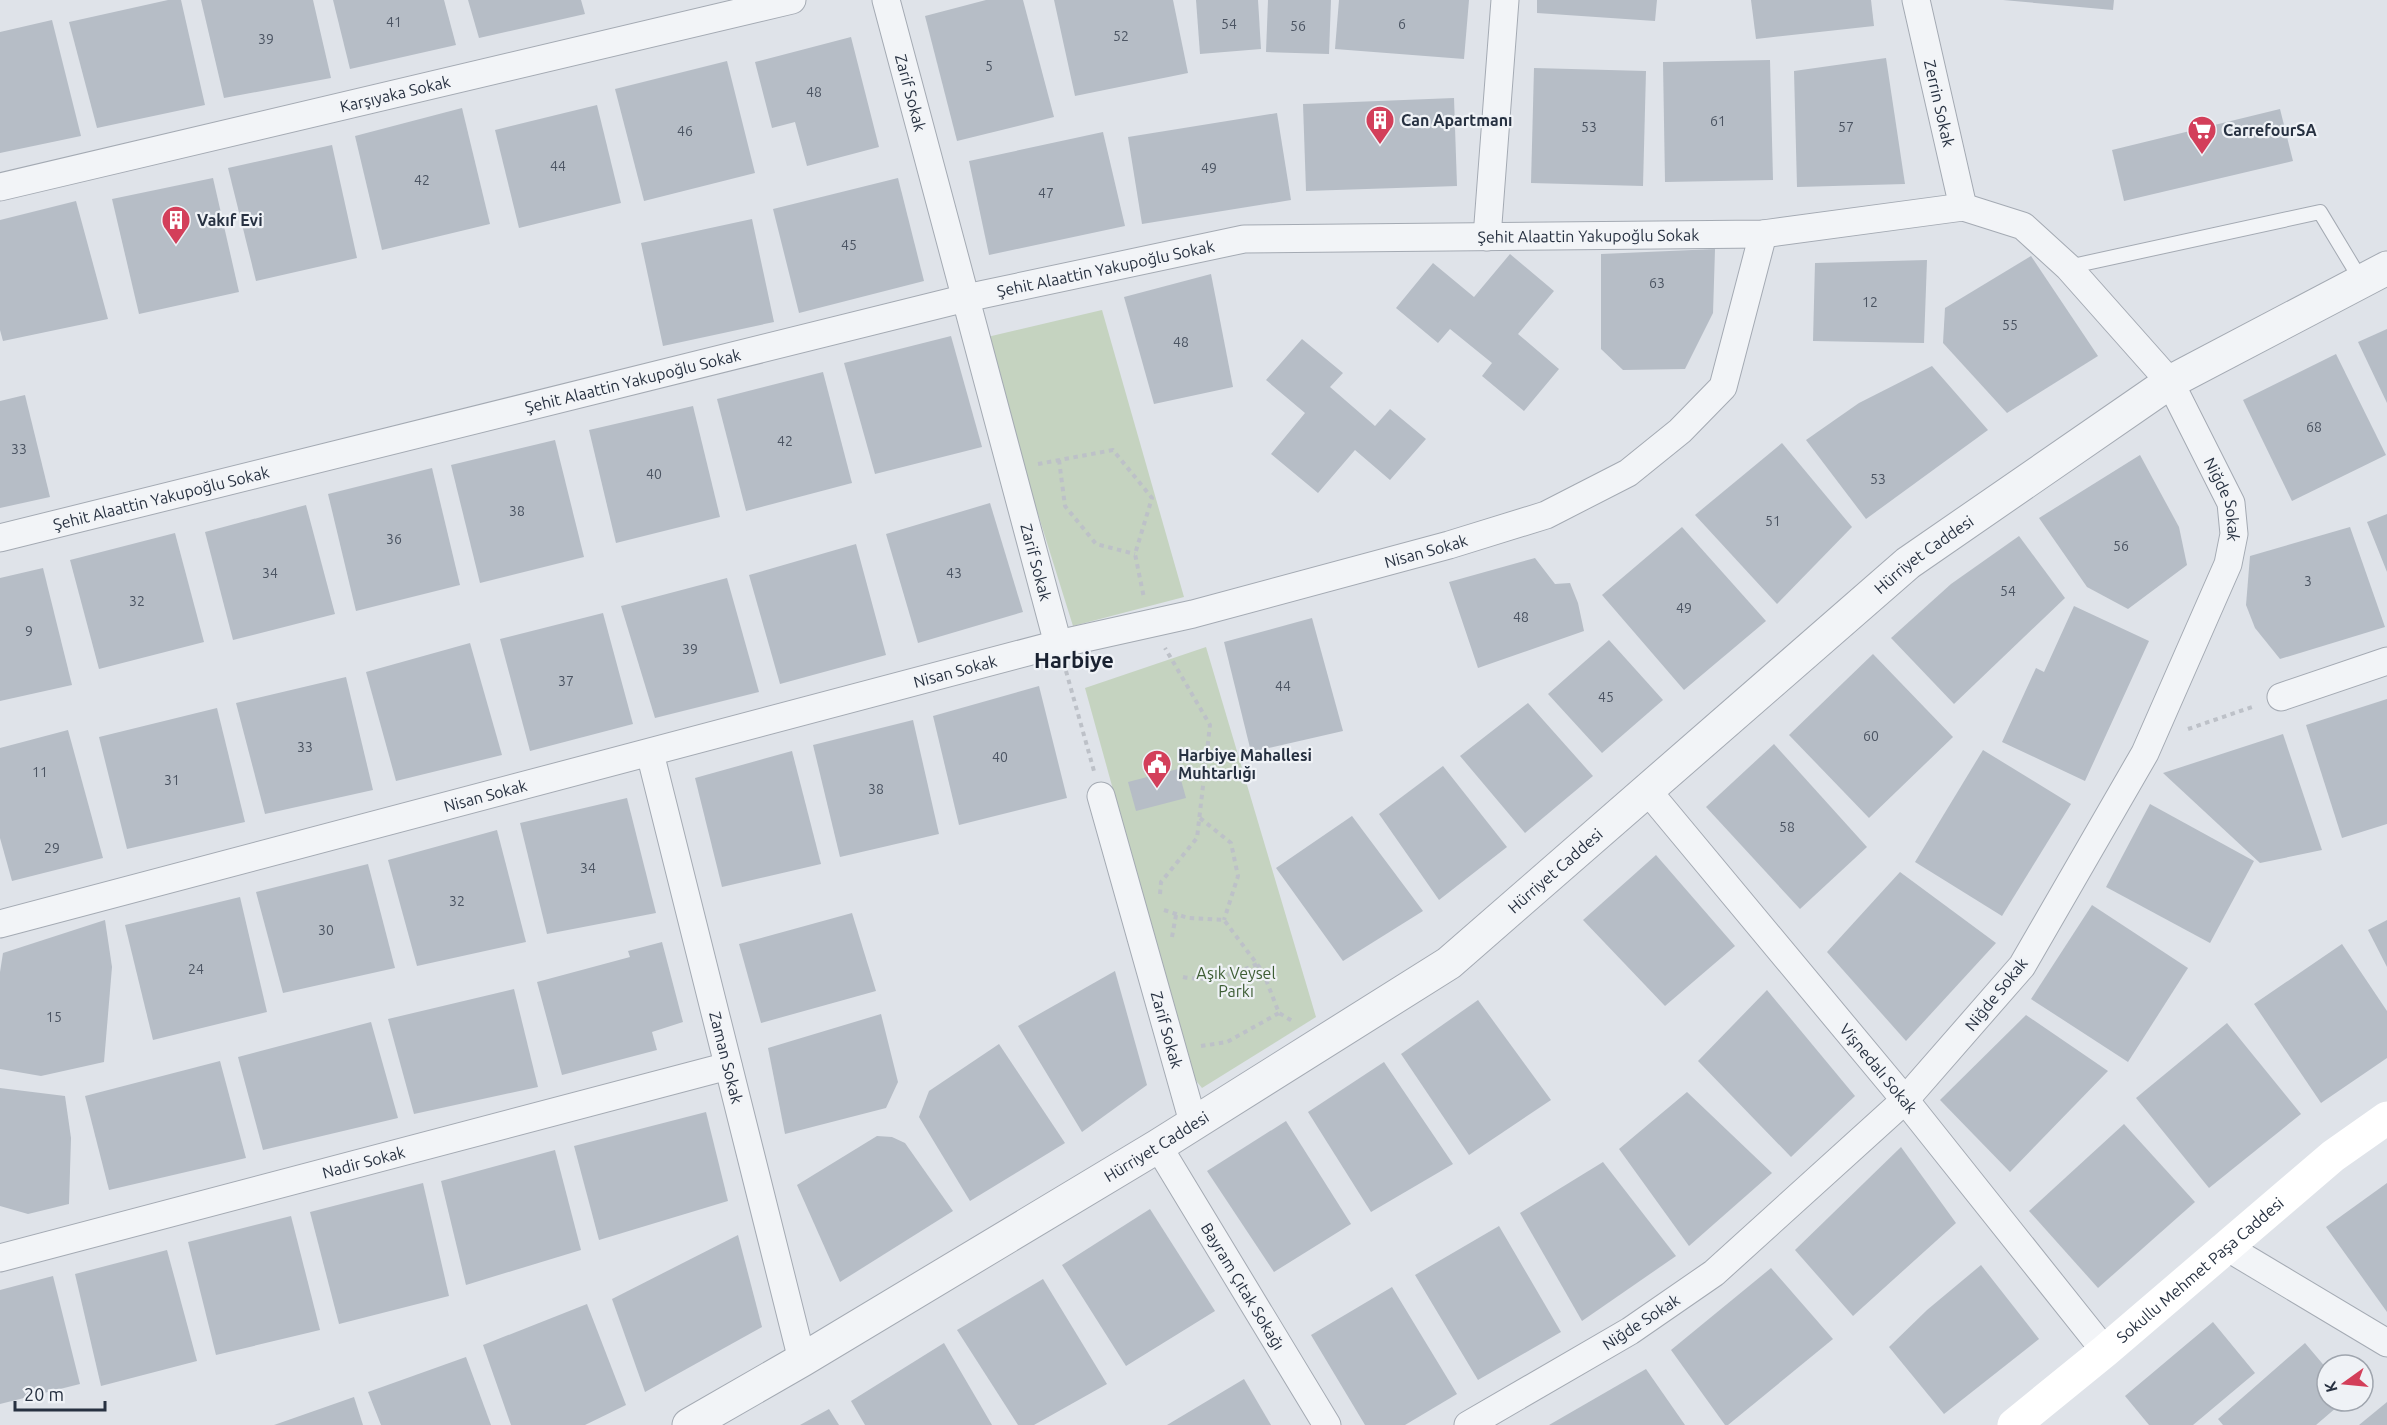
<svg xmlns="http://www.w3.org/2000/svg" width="2387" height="1425" font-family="Ubuntu,sans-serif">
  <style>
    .green { fill: #c5d3c0 }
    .building { fill: #b6bdc6 }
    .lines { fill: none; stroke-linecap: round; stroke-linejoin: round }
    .service-casing { stroke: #a4aab3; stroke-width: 16 }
    .minor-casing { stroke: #a4aab3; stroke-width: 29 }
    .tertiary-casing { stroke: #a4aab3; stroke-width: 35 }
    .path { stroke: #bdc1c8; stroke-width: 4; stroke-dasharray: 4.5 4.5; stroke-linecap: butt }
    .service { stroke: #f2f4f7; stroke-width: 14 }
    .minor { stroke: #f2f4f7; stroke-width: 27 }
    .tertiary { stroke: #f2f4f7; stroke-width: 33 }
    .secondary { stroke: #fff; stroke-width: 33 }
    .labels { text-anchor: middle; stroke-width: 4.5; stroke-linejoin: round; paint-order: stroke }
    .number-label { font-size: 14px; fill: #4b5462 }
    .street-label { font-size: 16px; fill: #273141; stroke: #eff2f6 }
    .poi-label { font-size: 16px; font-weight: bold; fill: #273141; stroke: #eff2f6; text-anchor: start }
    .park-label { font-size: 16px; fill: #3d5d34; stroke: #eff2f6 }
    .district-label { font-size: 22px; font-weight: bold; fill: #1a2231; stroke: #eff2f6 }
  </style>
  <rect width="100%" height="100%" fill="#dfe3e9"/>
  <!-- green -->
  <g class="green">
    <path d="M1102,310L1184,597L1073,626L983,338Z"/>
    <path d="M1206,647L1316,1017L1202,1088L1192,1076L1085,688Z"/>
  </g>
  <!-- building -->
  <g class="building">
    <path d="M168,0H181L205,105L97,128L69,22Z"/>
    <path d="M201,0H313L331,78L224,98Z"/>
    <path d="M333,0H444L456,45L350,69Z"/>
    <path d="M468,0H581L585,14L479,38Z"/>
    <path d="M986,0H1023L1054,117L957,141L925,16Z"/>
    <path d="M1054,0H1173L1188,73L1075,96Z"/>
    <path d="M1196,0H1258L1261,49L1200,54Z"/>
    <path d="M1268,0H1331L1329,54L1266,52Z"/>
    <path d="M1339,0H1469L1464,59L1335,49Z"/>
    <path d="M1537,0H1657L1655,21L1537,13Z"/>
    <path d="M1751,0H1871L1874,26L1756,39Z"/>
    <path d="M2003,0H2114L2113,10Z"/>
    <path d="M52,20L81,136L0,153V32Z"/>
    <path d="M851,37L879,147L807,166L795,122L772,128L755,62Z"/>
    <path d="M1886,58L1905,184L1797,187L1794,71Z"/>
    <path d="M1770,60L1773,180L1665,182L1663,62Z"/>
    <path d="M727,61L755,173L644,201L615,89Z"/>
    <path d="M1534,68L1646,71L1643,186L1531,183Z"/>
    <path d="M1454,98L1457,186L1306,191L1303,104Z"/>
    <path d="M597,105L621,203L519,228L495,130Z"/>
    <path d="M462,108L490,224L382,250L355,136Z"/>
    <path d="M2280,109L2293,161L2124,201L2112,150Z"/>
    <path d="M1277,113L1291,200L1142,224L1128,137Z"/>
    <path d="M1103,132L1125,226L989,255L969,161Z"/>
    <path d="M332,145L357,258L256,281L228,168Z"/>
    <path d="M213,178L239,292L139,314L112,199Z"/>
    <path d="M898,178L924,281L799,313L773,209Z"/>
    <path d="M76,201L108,319L3,341L0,330V220Z"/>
    <path d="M752,219L774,322L663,346L641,243Z"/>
    <path d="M1715,249L1713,313L1685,369L1623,370L1601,349V254Z"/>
    <path d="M1510,254L1554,291L1518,334L1559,369L1524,411L1482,376L1492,363L1450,329L1438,343L1396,308L1433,263L1474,297Z"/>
    <path d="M2031,256L2098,356L2007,413L1943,343L1945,308Z"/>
    <path d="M1927,260L1924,343L1813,341L1815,263Z"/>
    <path d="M1211,274L1233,387L1154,404L1124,297Z"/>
    <path d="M2387,329V403L2358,342Z"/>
    <path d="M951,336L982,447L875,474L844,363Z"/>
    <path d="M1302,339L1343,373L1330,387L1375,426L1390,409L1426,439L1390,480L1355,450L1318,493L1271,454L1305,413L1266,380Z"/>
    <path d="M2336,354L2386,455L2292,501L2243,400Z"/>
    <path d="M1932,366L1988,430L1866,519L1806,440L1859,403Z"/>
    <path d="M823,372L852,483L746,511L717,399Z"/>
    <path d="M25,395L50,497L0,508V401Z"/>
    <path d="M693,406L720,517L616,543L589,430Z"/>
    <path d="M555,440L584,557L480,583L451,465Z"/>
    <path d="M1782,443L1852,527L1777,604L1695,515Z"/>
    <path d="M2140,455L2179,527L2187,565L2128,609L2087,587L2039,518Z"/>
    <path d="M432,468L460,585L356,611L328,494Z"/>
    <path d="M990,503L1023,612L918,643L886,534Z"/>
    <path d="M306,505L335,614L233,640L205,532Z"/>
    <path d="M2387,514V572L2367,522Z"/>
    <path d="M1682,527L1766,621L1684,690L1602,595Z"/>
    <path d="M2350,527L2385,627L2280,659L2255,628L2246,605L2250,556Z"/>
    <path d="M175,533L204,642L99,669L70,560Z"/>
    <path d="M2019,536L2065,598L1954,704L1891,638L1951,584Z"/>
    <path d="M856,544L886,655L780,684L749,575Z"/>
    <path d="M1535,558L1555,584L1570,583L1578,603L1584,631L1478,668L1449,582Z"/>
    <path d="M43,568L72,685L0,701V578Z"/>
    <path d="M727,578L759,692L655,718L621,606Z"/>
    <path d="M2074,606L2149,641L2085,781L2002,742L2036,668L2044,672Z"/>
    <path d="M603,613L633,724L530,751L500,639Z"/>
    <path d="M1312,618L1343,731L1251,752L1224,642Z"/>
    <path d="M1609,640L1663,700L1602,753L1548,694Z"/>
    <path d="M470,643L502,755L396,781L366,672Z"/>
    <path d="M1873,654L1953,737L1869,818L1789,735Z"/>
    <path d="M346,677L373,790L265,814L236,703Z"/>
    <path d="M1039,686L1067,798L959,825L933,716Z"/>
    <path d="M2387,699V824L2342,838L2306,725Z"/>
    <path d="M1528,703L1593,776L1525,833L1460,756Z"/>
    <path d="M217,708L245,822L127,849L99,737Z"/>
    <path d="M913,720L939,834L840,857L813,745Z"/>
    <path d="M68,730L103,858L12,881L0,838V748Z"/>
    <path d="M2283,734L2322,850L2260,863L2163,773Z"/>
    <path d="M1774,744L1867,847L1800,909L1706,807Z"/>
    <path d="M1983,750L2071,804L2002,916L1915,862Z"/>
    <path d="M792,751L821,864L722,887L695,778Z"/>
    <path d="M1443,766L1507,847L1439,900L1379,814Z"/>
    <path d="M1178,769L1186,798L1136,811L1128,782Z"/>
    <path d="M627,798L656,913L547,934L520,823Z"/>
    <path d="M2150,804L2254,861L2210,943L2106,887Z"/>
    <path d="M1352,816L1423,911L1343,961L1276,868Z"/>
    <path d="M497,830L526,942L417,966L388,860Z"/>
    <path d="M1656,855L1735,946L1665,1006L1583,920Z"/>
    <path d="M368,864L395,968L283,993L256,892Z"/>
    <path d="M1900,872L1996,943L1906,1041L1827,952Z"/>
    <path d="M240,897L267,1012L153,1040L125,925Z"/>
    <path d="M2092,905L2188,968L2128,1062L2031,999Z"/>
    <path d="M852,913L876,991L761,1023L739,944Z"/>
    <path d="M105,920L112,967L104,1062L41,1076L0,1069V972L3,953Z"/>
    <path d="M2387,920V967L2368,930Z"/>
    <path d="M662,942L683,1022L652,1032L657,1050L562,1075L537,982L630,957L628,951Z"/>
    <path d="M2342,944L2387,1011V1058L2321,1103L2254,1004Z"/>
    <path d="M1115,971L1147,1085L1082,1132L1018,1026Z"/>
    <path d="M514,989L538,1087L414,1114L388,1019Z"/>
    <path d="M1767,990L1855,1096L1791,1157L1698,1061Z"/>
    <path d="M1478,1000L1551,1100L1469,1155L1401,1054Z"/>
    <path d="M881,1014L898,1082L886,1108L785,1134L768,1048Z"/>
    <path d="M2026,1015L2108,1071L2010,1172L1940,1100Z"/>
    <path d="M371,1022L398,1118L263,1150L238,1057Z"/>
    <path d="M2227,1023L2301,1114L2209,1188L2136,1098Z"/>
    <path d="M999,1044L1065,1143L970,1201L919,1117L929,1091Z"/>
    <path d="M220,1061L246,1158L109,1190L85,1096Z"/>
    <path d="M1384,1062L1453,1164L1371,1212L1308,1112Z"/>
    <path d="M0,1088L65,1096L71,1138L69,1204L28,1214L0,1206Z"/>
    <path d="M1687,1092L1772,1173L1689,1246L1619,1149Z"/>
    <path d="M706,1112L728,1201L599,1240L574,1146Z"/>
    <path d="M1286,1121L1351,1224L1274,1272L1207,1171Z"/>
    <path d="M2124,1124L2195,1202L2098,1288L2029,1211Z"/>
    <path d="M877,1136L892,1137L905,1143L953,1211L840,1282L797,1185Z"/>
    <path d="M1901,1147L1956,1223L1853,1316L1795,1250Z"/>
    <path d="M555,1150L581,1250L466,1285L441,1181Z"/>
    <path d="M1603,1162L1676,1256L1582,1321L1520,1213Z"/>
    <path d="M423,1183L449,1296L339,1324L310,1212Z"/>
    <path d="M2387,1183V1312L2326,1227Z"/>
    <path d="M1150,1209L1215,1311L1126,1366L1062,1265Z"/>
    <path d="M291,1216L320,1330L216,1355L188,1242Z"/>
    <path d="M1499,1226L1561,1332L1478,1380L1415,1275Z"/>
    <path d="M738,1235L762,1327L645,1392L612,1299Z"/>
    <path d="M167,1250L197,1361L101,1386L75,1274Z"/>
    <path d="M1981,1265L2039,1339L1944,1414L1889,1347L1927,1310Z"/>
    <path d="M1771,1268L1833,1339L1728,1425H1725L1671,1350Z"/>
    <path d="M53,1276L80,1384L0,1404V1290Z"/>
    <path d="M1043,1279L1107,1384L1034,1425H1018L957,1330Z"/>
    <path d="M1392,1287L1457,1394L1405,1425H1365L1311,1335Z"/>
    <path d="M587,1304L626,1405L585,1425H511L483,1345Z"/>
    <path d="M2213,1322L2255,1373L2193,1425H2149L2125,1396Z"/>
    <path d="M944,1343L992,1425H865L851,1401Z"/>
    <path d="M2305,1343L2327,1369V1401H2344L2316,1425H2223L2218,1419Z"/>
    <path d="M466,1357L491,1425H381L368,1392Z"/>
    <path d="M1646,1369L1685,1425H1549Z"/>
    <path d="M1244,1379L1271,1425H1167Z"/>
    <path d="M354,1397L363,1425H274Z"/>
    <path d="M2387,1402V1425H2359Z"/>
    <path d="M829,1409L839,1425H800Z"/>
  </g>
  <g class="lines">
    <!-- service casing -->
    <g class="service-casing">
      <path id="service" d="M2068,267L2320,212L2361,280"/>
    </g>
    <!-- minor casing -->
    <g class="minor-casing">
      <g id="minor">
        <path id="s1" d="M886,0L1058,644"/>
        <path id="s2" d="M1916,0L1963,207"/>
        <path id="s3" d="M0,187L792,0"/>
        <path d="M1487,237L1505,0"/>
        <path id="s4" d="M0,538L966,298L1244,239L1763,234L1963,207L2023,226L2068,267L2170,382L2231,503L2234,534L2228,564L2145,753L2022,966L1905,1100L1714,1273L1630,1331L1468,1425"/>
        <path d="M2281,697L2387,661"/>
        <path id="s5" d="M650,753L802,1360"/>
        <path id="s6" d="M1647,790L1905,1100L2105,1351"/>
        <path id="s7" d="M1101,796L1193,1122"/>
        <path id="s8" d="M0,924L1058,644L1193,614L1449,545L1546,515L1628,473L1680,431L1723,387L1763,234"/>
        <path id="s9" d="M1158,1146L1327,1425"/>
        <path d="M2225,1246L2387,1343"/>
        <path id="s10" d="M0,1258L728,1066"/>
      </g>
    </g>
    <!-- tertiary casing -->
    <g class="tertiary-casing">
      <g id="tertiary">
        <path id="s11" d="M689,1425L802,1360L1158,1146L1449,963L1908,563L2170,382L2387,268"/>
      </g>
    </g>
    <!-- path -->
    <g class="path">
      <path d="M1059,460L1065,506L1096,544L1135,554"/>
      <path d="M1038,464L1113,450L1152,498L1135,554L1144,598"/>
      <path d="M1066,671L1094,771"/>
      <path d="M2188,729L2255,706"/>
      <path d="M1200,818L1231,843L1238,876L1224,920"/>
      <path d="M1160,894L1161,882L1197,838L1210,725L1165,648"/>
      <path d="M1164,910L1188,918L1224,920L1263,972L1279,1013L1294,1022"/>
      <path d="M1172,937L1176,915"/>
      <path d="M1183,977C1208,982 1234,975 1257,964"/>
      <path d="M1201,1046L1227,1042L1279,1013"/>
    </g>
    <!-- service -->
    <use href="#service" class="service"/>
    <!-- minor -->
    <use href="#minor" class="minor"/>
    <!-- tertiary -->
    <use href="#tertiary" class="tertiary"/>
    <!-- secondary -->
    <path class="secondary" id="s12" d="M2014,1425L2105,1351L2333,1156L2387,1118"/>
  </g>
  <!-- icons -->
  <defs>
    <g id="building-pin" transform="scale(1.5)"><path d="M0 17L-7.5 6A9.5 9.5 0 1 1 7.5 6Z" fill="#d33f5a" stroke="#eff2f6"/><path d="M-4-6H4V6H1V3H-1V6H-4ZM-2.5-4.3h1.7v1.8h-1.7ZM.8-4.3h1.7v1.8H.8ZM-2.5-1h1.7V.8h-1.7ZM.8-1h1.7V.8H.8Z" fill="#fff"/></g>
    <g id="supermarket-pin" transform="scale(1.5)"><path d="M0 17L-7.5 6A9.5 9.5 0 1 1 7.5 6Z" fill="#d33f5a" stroke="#eff2f6"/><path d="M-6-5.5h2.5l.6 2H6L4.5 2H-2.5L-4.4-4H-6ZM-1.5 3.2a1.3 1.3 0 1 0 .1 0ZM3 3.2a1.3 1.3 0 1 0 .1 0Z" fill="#fff"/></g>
    <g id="civic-pin" transform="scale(1.5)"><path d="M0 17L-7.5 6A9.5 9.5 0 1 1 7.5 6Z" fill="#d33f5a" stroke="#eff2f6"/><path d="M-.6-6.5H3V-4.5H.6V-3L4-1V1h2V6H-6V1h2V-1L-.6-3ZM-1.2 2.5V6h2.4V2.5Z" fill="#fff"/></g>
  </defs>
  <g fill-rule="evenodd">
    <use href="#building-pin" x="1380" y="120"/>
    <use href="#supermarket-pin" x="2202" y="130"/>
    <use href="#building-pin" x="176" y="220"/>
    <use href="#civic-pin" x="1157" y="764"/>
  </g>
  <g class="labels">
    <!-- number labels -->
    <g class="number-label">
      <text x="394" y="27">41</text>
      <text x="1229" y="29">54</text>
      <text x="1402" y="29">6</text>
      <text x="1298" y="31">56</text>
      <text x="1121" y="41">52</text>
      <text x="266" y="44">39</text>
      <text x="989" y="71">5</text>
      <text x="814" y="97">48</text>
      <text x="1718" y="126">61</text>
      <text x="1589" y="132">53</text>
      <text x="1846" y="132">57</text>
      <text x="685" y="136">46</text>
      <text x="558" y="171">44</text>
      <text x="1209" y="173">49</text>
      <text x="422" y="185">42</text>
      <text x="1046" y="198">47</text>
      <text x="849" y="250">45</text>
      <text x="1657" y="288">63</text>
      <text x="1870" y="307">12</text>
      <text x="2010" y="330">55</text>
      <text x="1181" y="347">48</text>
      <text x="2314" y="432">68</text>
      <text x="785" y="446">42</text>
      <text x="19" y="454">33</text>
      <text x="654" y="479">40</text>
      <text x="1878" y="484">53</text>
      <text x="517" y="516">38</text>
      <text x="1773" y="526">51</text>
      <text x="394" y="544">36</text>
      <text x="2121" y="551">56</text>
      <text x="270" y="578">34</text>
      <text x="954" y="578">43</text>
      <text x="2308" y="586">3</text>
      <text x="2008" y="596">54</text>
      <text x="137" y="606">32</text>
      <text x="1684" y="613">49</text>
      <text x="1521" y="622">48</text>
      <text x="29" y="636">9</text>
      <text x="690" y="654">39</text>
      <text x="566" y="686">37</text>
      <text x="1283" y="691">44</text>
      <text x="1606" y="702">45</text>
      <text x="1871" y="741">60</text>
      <text x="305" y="752">33</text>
      <text x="1000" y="762">40</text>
      <text x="40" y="777">11</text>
      <text x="172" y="785">31</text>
      <text x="876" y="794">38</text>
      <text x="1787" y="832">58</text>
      <text x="52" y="853">29</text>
      <text x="588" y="873">34</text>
      <text x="457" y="906">32</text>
      <text x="326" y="935">30</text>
      <text x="196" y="974">24</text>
      <text x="54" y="1022">15</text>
    </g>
    <!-- street labels -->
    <g class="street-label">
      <text dy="6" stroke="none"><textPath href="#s1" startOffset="96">Zarif Sokak</textPath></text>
      <text dy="6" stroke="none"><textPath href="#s3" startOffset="406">Karşıyaka Sokak</textPath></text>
      <text dy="6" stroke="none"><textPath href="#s2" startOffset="106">Zerrin Sokak</textPath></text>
      <text dy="6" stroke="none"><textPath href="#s4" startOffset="1624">Şehit Alaattin Yakupoğlu Sokak</textPath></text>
      <text dy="6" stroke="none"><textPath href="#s4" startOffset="1138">Şehit Alaattin Yakupoğlu Sokak</textPath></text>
      <text dy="6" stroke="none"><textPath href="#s4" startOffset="652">Şehit Alaattin Yakupoğlu Sokak</textPath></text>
      <text dy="6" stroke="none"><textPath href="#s4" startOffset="166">Şehit Alaattin Yakupoğlu Sokak</textPath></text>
      <text dy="6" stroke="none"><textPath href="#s4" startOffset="2408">Niğde Sokak</textPath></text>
      <text dy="6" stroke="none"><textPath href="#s8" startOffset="1474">Nisan Sokak</textPath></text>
      <text dy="6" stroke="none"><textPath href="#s11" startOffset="1516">Hürriyet Caddesi</textPath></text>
      <text dy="6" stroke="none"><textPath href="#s1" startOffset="582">Zarif Sokak</textPath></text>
      <text dy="6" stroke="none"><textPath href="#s8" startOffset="988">Nisan Sokak</textPath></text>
      <text dy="6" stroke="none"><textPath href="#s8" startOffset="502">Nisan Sokak</textPath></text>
      <text dy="6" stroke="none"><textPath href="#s11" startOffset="1030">Hürriyet Caddesi</textPath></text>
      <text transform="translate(1996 994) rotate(-51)" y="6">Niğde Sokak</text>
      <text dy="6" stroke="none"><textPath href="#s7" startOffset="243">Zarif Sokak</textPath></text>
      <text dy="6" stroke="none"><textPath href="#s5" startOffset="314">Zaman Sokak</textPath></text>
      <text dy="6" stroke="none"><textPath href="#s6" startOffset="362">Vişnedalı Sokak</textPath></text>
      <text dy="6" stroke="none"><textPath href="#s11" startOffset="544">Hürriyet Caddesi</textPath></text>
      <text dy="6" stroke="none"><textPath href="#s10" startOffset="376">Nadir Sokak</textPath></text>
      <text dy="6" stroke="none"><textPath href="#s12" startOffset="242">Sokullu Mehmet Paşa Caddesi</textPath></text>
      <text dy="6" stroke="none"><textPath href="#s9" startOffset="164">Bayram Çıtak Sokağı</textPath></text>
      <text transform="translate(1641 1322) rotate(-33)" y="6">Niğde Sokak</text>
    </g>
    <!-- poi labels -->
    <g class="poi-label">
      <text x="1401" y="126">Can Apartmanı</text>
      <text x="2223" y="136">CarrefourSA</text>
      <text x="197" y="226">Vakıf Evi</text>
      <text x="1178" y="761">Harbiye Mahallesi<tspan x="1178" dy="18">Muhtarlığı</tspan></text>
    </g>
    <!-- park labels -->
    <g class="park-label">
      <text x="1236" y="979">Aşık Veysel<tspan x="1236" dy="18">Parkı</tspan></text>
    </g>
    <!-- district labels -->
    <g class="district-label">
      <text x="1074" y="668">Harbiye</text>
    </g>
  </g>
  <!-- north arrow -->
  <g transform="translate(2345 1383) rotate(255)"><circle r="28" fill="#eff2f6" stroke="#9fa5ae" stroke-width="1.5"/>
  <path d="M0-4.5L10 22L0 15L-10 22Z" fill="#d33f5a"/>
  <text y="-9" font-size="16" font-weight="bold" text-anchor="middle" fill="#273141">K</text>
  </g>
  <!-- scale -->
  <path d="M15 1401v9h90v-9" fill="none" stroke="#273141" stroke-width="3"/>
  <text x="24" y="1401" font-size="18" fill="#273141" stroke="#eff2f6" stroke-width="4.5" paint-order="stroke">20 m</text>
</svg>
